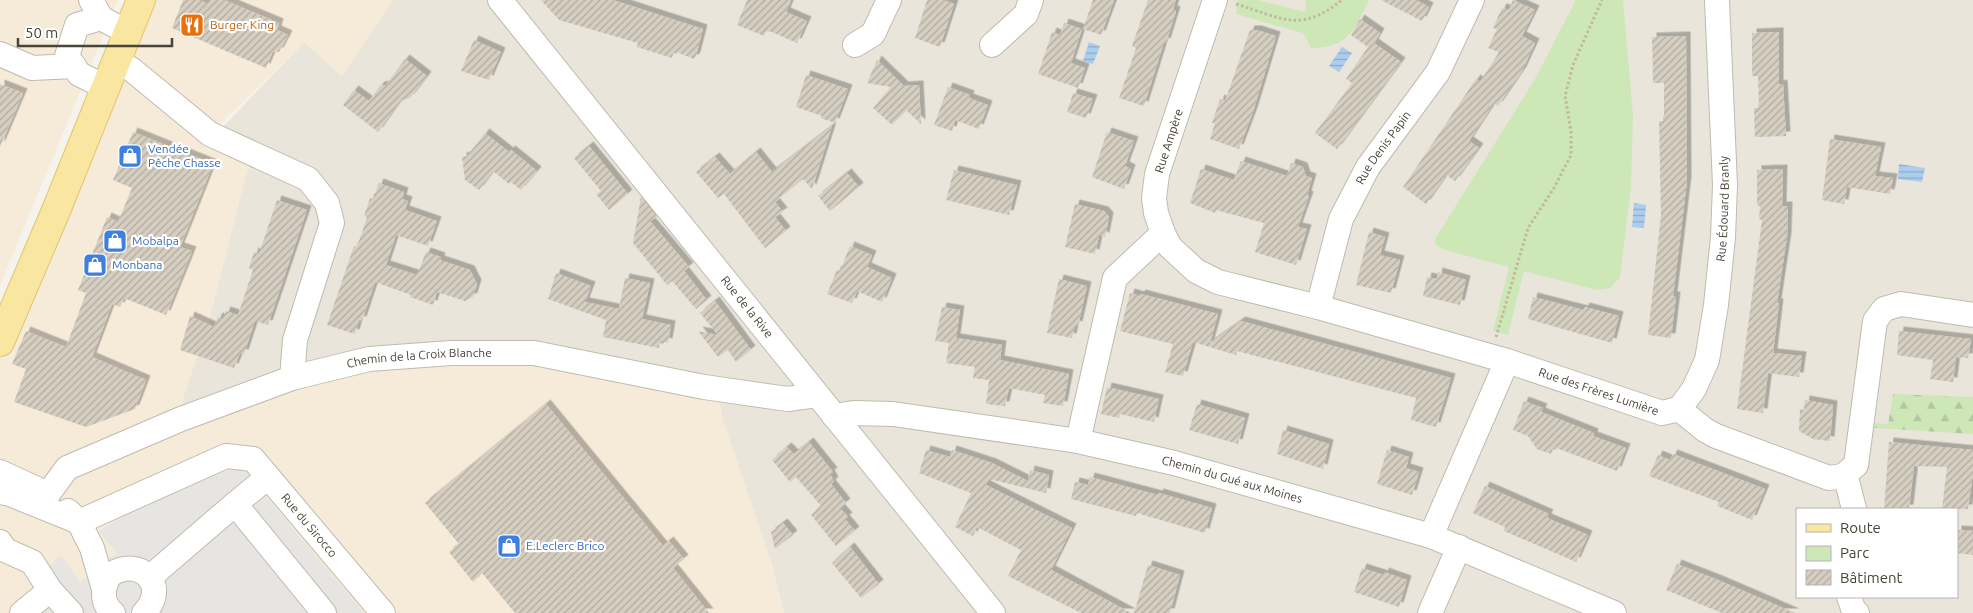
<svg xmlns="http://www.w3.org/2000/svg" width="1973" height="613" font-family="Ubuntu,sans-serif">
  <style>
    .residential { fill: #e9e5da; fill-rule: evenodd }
    .commercial { fill: #f5ebd8 }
    .green { fill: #cee7b7 }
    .forest { fill: url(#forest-firs) }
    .parking { fill: #e7e5e2 }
    .water { fill: url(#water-rules) }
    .building { fill: url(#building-hatch); filter: url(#shadow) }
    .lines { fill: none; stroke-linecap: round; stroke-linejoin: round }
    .minor-casing { stroke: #c0bbae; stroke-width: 26 }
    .major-casing { stroke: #dfc570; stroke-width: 30 }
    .path { stroke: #c1b8a0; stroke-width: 3; stroke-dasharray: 2.5 2.5; stroke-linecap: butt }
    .minor { stroke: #fff; stroke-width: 24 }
    .major { stroke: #f9e6a0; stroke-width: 28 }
    .labels { text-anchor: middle; stroke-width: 4.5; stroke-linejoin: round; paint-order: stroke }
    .food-label { font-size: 12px; fill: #c56008; stroke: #fff; text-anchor: start }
    .street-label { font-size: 12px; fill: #494439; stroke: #fff }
    .shop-label { font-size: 12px; fill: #366cbe; stroke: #fff; text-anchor: start }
  </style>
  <defs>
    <pattern id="forest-firs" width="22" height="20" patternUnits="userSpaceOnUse" patternTransform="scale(1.25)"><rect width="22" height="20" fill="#cee7b7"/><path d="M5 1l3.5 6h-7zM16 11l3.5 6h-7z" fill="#b2c79e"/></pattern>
    <pattern id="water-rules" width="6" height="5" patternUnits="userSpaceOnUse" patternTransform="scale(1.25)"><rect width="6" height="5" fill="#acceee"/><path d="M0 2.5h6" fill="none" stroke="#8ea9c2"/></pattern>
    <pattern id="building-hatch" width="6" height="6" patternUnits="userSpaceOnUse" patternTransform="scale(1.25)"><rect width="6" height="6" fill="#d6cfc1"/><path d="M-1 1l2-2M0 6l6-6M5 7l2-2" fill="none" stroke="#b0aa9e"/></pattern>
    <filter id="shadow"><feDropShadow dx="4.5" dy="-4.5" stdDeviation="0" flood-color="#0004"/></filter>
  </defs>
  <rect width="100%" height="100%" fill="#f5f3eb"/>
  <!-- residential -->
  <path class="residential" d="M393,0H1973V613H784L771,561L181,419L183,398L209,321L218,132L304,42L342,76ZM1797,509H1957V597H1797Z"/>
  <!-- commercial -->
  <g class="commercial">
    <path d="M0,0H118L0,285Z"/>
    <path d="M146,0H393L342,76L304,42L210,134L255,155L246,176L209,321L183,398L181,419L292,378L534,353L717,389L724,423L771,561L784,613H0V342Z"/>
  </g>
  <!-- green -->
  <g class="green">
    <path d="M1238,0H1257L1305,12L1306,0H1369C1355,30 1347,48 1311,48L1303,33L1236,14Z"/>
    <path d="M1576,0H1623L1633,115L1631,187L1620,277L1610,288L1597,290L1524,271L1508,335L1493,331L1509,267L1445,250L1436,245L1435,239L1535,79Z"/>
  </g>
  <!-- forest -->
  <path class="forest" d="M1893,394L1973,397V434L1874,428L1875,423L1888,424Z"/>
  <!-- parking -->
  <path class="parking" d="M241,466L364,613H35L39,574L61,555L80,582L116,553L99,531L155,496Z"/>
  <!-- water -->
  <g class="water">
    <path d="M1089,42L1100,46L1093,64L1083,61Z"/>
    <path d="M1342,47L1352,53L1339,72L1329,66Z"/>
    <path d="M1899,164L1925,168L1922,182L1898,179Z"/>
    <path d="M1634,203L1646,205L1644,228L1632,227Z"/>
  </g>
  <!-- building -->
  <g class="building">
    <path d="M183,0H199L208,4L211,0H224L279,23L277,30L288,35L279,52L273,51L266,68L172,28Z"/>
    <path d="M541,0H613L703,29L696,56L694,59L674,51L672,58L637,47L638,43L559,20Z"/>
    <path d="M747,0H791L786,12L807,21L797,43L767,30L764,36L737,25Z"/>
    <path d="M927,0H943L954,4L940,47L915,38Z"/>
    <path d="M1093,0H1114L1101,35L1083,29Z"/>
    <path d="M1148,0H1176L1173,10L1176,11L1166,43L1164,42L1144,106L1119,98L1136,48L1132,46Z"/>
    <path d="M1381,0H1416L1429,7L1422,21Z"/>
    <path d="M1513,0L1535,10L1522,36L1535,43L1522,71L1498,106L1494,103L1469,141L1479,148L1455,181L1446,175L1426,204L1403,187L1476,79L1480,82L1499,52L1488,48L1497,29L1493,28L1502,8L1509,10Z"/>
    <path d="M1360,19L1380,33L1374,43L1401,62L1337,149L1315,133L1352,83L1346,79L1368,47L1351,35Z"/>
    <path d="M1064,23L1082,29L1071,63L1085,68L1078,88L1038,74L1052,32L1060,35Z"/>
    <path d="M1250,30H1257L1276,36L1253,112L1239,149L1210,139L1215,123H1212L1220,99L1225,101Z"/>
    <path d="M1779,32V85L1783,84L1786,136L1755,137L1754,108H1759L1758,76H1752V33Z"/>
    <path d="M1686,36L1687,181L1673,296H1676L1671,338L1648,335L1661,215L1659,121H1664V83H1653L1652,37Z"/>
    <path d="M474,40L501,52L489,80L461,71Z"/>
    <path d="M405,59L427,76L410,98L400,101L378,132L343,105L354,90L369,101L380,86L386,85Z"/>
    <path d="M877,60L904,86L919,85L921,124L906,110L892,125L873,108L891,87L867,83Z"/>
    <path d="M806,75L848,89L835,123L821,118L822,116L796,107Z"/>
    <path d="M0,84L23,93L0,147Z"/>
    <path d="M948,87L970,95L969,98L988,105L979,129L955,120L952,131L934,125Z"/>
    <path d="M1073,93L1093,99L1086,118L1067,112Z"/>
    <path d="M832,126L812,189L803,179L775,202L783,212L775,217L786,231L765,248L724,194L718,198L696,172L715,157L730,174L756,152L772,172Z"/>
    <path d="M133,132L213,164L180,247L192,251L166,315L124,298L120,307L112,304L92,357L146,380L135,409L86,427L14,402L26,369L12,364L26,331L66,347L86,293L78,290L107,217L118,222L132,188L113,180Z"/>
    <path d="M1107,132L1134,141L1125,166L1131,169L1124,189L1092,177Z"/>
    <path d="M485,133L509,152L511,150L537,171L521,190L511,182L509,184L493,171L479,190L465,180L462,157L467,156Z"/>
    <path d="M1830,139L1881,147L1875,176L1893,178L1890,194L1847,187L1844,204L1822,200Z"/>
    <path d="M589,146L628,194L609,210L596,194L601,191L574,158Z"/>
    <path d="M1241,161L1287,176L1291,163L1303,167L1306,176L1312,178L1307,195L1309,196L1298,227L1307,229L1296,265L1255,252L1264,223L1216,210L1215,213L1190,203L1201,169L1234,180Z"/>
    <path d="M1783,169L1782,206H1788L1787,237L1777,303H1779L1773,353L1802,356L1799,377L1768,373L1763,413L1737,409L1762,220L1759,219L1760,206L1757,205V170Z"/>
    <path d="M954,170L1017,185L1009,215L946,200Z"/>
    <path d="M847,173L859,187L830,211L818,196Z"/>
    <path d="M379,183L404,192L402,199L408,201L405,210L437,221L428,246L396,235L386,265L417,275L426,252L441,257L440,260L470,270L477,284L473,297L465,301L437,292L433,305L410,297L411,295L375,282L362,321L359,320L355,334L327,325L354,246L357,247L367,217L364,216L370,198L373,199Z"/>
    <path d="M641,197L657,217L650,221L689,267L684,271L707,300L696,309L672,281L667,285L633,243Z"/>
    <path d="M277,200L307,210L268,325L255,321L244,354L240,353L234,368L180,350L190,316L214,327L218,317L223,319L226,311L238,315L253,270L249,268L254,252L259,254Z"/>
    <path d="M1075,204L1104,211L1109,217L1105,237L1099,235L1095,254L1065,247Z"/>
    <path d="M1369,232L1385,237L1380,255L1400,260L1391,293L1356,285Z"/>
    <path d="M850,246L872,255L867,267L892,278L882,302L857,291L852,303L827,294L837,270L840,271Z"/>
    <path d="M1438,272L1466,280L1460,305L1423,296L1427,277L1437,279Z"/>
    <path d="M556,273L591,286L585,302L619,309L625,278L650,283L642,319L671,325L668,343L660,341L659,348L603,337L606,320L548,299Z"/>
    <path d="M1059,279L1087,286L1078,326L1075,325L1072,338L1047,333Z"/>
    <path d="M1130,293L1140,296L1141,294L1218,314L1210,343L1241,321L1451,378L1436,427L1411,420L1416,398L1237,351L1236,355L1193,342L1183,376L1165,372L1173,344L1120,331Z"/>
    <path d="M1533,297L1584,310L1585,307L1619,316L1612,343L1528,319Z"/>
    <path d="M715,301L751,350L736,362L728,350L718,357L698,331L718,335L700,313Z"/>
    <path d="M942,307L960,310L956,338L1002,345L1000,360L1069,374L1063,406L1043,403L1045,395L1009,388L1005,406L986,404L989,380L973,378L975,367L946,363L949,343L935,341Z"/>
    <path d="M1899,331L1971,339L1968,358L1956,357L1953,382L1930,379L1933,360L1897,355Z"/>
    <path d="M1107,387L1159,399L1154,422L1120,414L1119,418L1101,414Z"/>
    <path d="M1805,400L1833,405L1830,441L1813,439L1799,431L1800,409L1804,410Z"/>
    <path d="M1524,401L1543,408L1541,412L1594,433L1593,436L1626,448L1617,471L1554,447L1551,454L1537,449L1528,436L1513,430Z"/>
    <path d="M546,404L663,546L669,541L684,559L673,568L709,613H515L482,573L473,582L449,552L459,544L425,503Z"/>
    <path d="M1197,404L1245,418L1238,444L1189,430Z"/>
    <path d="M1283,430L1329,444L1323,469L1277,454Z"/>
    <path d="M809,442L833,472L830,474L834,481L831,484L846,503L840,508L848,517L845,519L855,531L836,546L811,515L821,506L796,477L790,482L772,460L787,447L794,454Z"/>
    <path d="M1889,442L1973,450V473L1968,509H1942L1947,467L1914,466L1909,509H1884Z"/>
    <path d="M926,450L950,457L952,450L992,463L1028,481L1030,470L1049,475L1046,493L1026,488L1027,485L1026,488L989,479L986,485L1072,528L1051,570L1131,613H1081L1008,576L1021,550L977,527L973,536L955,527L971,493L919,473Z"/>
    <path d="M1387,450L1409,457L1406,468L1419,472L1412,495L1377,484Z"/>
    <path d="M1673,454L1765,489L1752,520L1717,506L1719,502L1649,476L1658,455L1670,460Z"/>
    <path d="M1090,477L1158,495L1159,493L1212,508L1205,533L1137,513L1136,516L1071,499L1075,482L1088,485Z"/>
    <path d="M1485,486L1549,514L1547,518L1588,535L1576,562L1504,531L1505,527L1473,513Z"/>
    <path d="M783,523L793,535L775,549L771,532Z"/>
    <path d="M1957,530L1973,531V555L1957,553Z"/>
    <path d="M850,547L879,584L861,598L832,563Z"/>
    <path d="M1677,564L1718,580L1795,613H1722L1666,590Z"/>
    <path d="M1148,565L1180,575L1170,613H1134Z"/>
    <path d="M1362,568L1384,575V572L1407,580L1399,607L1354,592Z"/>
  </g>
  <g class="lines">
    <!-- minor casing -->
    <g class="minor-casing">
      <g id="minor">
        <path d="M91,0L101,18"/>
        <path id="s1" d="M500,0L993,613"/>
        <path id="s2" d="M1215,0L1157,174L1154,198L1156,213L1163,233L1170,247L1196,271L1218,282L1318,307L1507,361L1662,413L1679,409L1705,430L1716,436L1829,478L1843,476L1856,465L1875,321L1884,309L1901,304L1973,315"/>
        <path d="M855,45L873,34L889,0"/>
        <path d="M992,45L1026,14L1031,0"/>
        <path d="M0,54L32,68L74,66"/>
        <path d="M116,61L131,69L210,134L308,179L327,203L332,223L295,340L292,378"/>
        <path d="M105,87L79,74L67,56L77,25L101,18L127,32"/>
        <path id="s3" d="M1318,307L1341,219L1368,167L1438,72L1472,0"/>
        <path id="s4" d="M1679,409L1694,389L1707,360L1716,305L1723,237L1725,185L1717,0"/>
        <path id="s5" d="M834,416L853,413L893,414L1078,441L1174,463L1431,536L1614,613"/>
        <path d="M1078,441L1115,278L1163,233"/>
        <path d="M0,472L39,490"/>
        <path d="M1843,476L1848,485L1854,509"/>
        <path id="s6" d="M0,492L10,494L79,522L226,456L253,459L383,613"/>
        <path id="s7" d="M48,494L67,468L181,419L292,378L369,359L451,353H534L704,387L788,399L817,395"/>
        <path d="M235,504L268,477"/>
        <path d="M68,511L79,522L92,548L104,589"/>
        <path d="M1431,536L1507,361"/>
        <path d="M0,542L5,550L32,562L50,590L71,613"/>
        <path d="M149,578L235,504L324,613"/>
        <path d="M1849,597L1854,611L1857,613"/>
        <path d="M22,613L50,590"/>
        <path d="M113,613C101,603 102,588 110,575C141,555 170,586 144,613"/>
        <path d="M1430,613L1459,547"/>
      </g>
    </g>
    <!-- major casing -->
    <g class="major-casing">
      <path id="major" d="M0,342L55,213L141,0"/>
    </g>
    <!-- path -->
    <g class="path">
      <path d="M1236,4C1283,18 1299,34 1342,0"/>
      <path d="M1496,337L1528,228L1554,188L1571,155V131L1565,96L1573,65L1602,0"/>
    </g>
    <!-- minor -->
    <use href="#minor" class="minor"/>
    <!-- major -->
    <use href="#major" class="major"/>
  </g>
  <!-- icons -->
  <defs>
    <g id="restaurant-square" transform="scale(1.25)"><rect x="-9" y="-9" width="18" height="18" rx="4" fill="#e8710a" stroke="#fff"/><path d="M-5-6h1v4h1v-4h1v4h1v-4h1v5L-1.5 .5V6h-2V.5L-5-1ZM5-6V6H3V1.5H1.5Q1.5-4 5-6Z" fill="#fff"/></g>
    <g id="shop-square" transform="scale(1.25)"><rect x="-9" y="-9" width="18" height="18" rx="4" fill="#3f7fe0" stroke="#fff"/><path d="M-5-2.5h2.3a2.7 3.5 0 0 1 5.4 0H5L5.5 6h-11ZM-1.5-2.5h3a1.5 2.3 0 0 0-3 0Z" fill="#fff"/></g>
  </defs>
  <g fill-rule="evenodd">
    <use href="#restaurant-square" x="192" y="25"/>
    <use href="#shop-square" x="130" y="156"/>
    <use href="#shop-square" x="115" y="241"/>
    <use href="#shop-square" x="95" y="265"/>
    <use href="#shop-square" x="509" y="546"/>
  </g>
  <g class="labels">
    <!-- food labels -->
    <g class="food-label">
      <text x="210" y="29">Burger King</text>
    </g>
    <!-- street labels -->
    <g class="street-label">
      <text transform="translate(1169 141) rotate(-72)" y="4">Rue Ampère</text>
      <text dy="4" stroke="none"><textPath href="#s3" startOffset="174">Rue Denis Papin</textPath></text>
      <text dy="4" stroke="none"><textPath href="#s4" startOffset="209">Rue Édouard Branly</textPath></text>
      <text dy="4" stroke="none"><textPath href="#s1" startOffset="394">Rue de la Rive</textPath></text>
      <text dy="4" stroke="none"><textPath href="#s7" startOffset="404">Chemin de la Croix Blanche</textPath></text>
      <text dy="4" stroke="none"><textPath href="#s2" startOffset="716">Rue des Frères Lumière</textPath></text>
      <text dy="4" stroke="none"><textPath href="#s5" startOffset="405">Chemin du Gué aux Moines</textPath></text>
      <text dy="4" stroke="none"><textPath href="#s6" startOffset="360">Rue du Sirocco</textPath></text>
    </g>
    <!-- shop labels -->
    <g class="shop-label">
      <text x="148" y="153">Vendée<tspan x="148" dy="14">Pêche Chasse</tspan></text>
      <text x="132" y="245">Mobalpa</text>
      <text x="112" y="269">Monbana</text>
      <text x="526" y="550">E.Leclerc Brico</text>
    </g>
  </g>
  <!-- legend -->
  <rect x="1796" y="508" width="162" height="90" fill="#ffffff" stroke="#b6b4b0"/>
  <rect x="1806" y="524" width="25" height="8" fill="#f9e6a0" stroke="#b6b4b0"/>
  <text x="1840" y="533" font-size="15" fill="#494439">Route</text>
  <rect x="1806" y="546" width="25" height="15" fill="#cee7b7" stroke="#b6b4b0"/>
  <text x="1840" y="558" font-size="15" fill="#494439">Parc</text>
  <rect x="1806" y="570" width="25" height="15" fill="url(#building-hatch)" stroke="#b6b4b0"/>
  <text x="1840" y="583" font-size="15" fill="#494439">Bâtiment</text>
  <!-- scale -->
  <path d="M18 38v8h154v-8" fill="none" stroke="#494439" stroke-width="2.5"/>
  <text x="25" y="38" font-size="15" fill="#494439" stroke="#ffffff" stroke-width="4" paint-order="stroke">50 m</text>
</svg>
